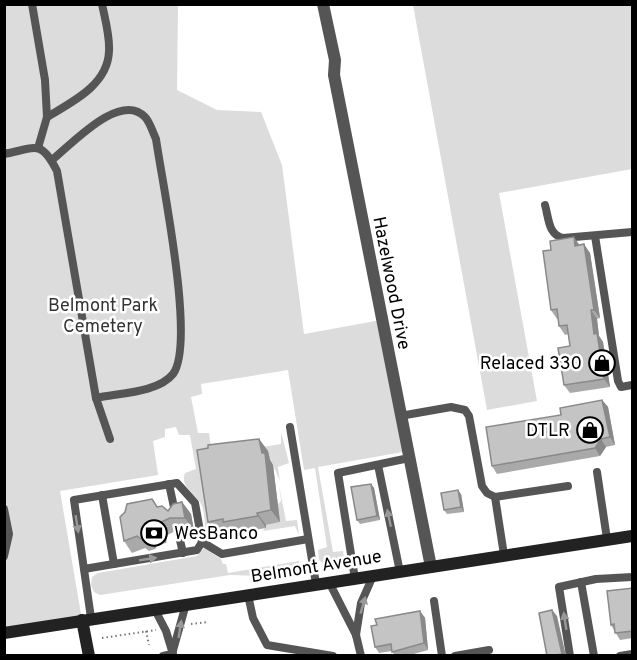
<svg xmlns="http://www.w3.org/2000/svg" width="637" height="660" font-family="Overpass,sans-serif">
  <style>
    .green { fill: #dcdcdc }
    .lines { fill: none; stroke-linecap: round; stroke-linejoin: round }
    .path { stroke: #777; stroke-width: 2; stroke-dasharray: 1.5 3; stroke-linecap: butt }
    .lane { stroke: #555; stroke-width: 8 }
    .street { stroke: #555; stroke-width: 12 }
    .secondary { stroke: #222; stroke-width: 12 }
    .wall { fill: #a9a9a9 }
    .shaded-wall { fill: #898989 }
    .building { fill: #c4c4c4; stroke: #898989; stroke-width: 1.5 }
    .oneway { fill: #999 }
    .labels { text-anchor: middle; stroke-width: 5; stroke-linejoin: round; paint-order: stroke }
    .street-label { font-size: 18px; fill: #000; stroke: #fff }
    .park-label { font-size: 18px; fill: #333; stroke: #fff }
    .poi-label { font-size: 18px; fill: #000; stroke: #fff; text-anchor: end }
  </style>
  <rect width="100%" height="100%" fill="#fff"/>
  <!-- green -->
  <g class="green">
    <path d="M5,5H178L177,90L217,110L261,112L282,165L304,334L381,320L403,452L318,467L333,552L343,551L344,558L339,564L326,566L319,560L318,550L327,547L315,468L304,470L288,370L201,384L202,394L191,397L198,433H209L212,455L281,444V432L289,463L278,467L280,481L273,465L217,533L231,531L235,536L210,539C203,529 206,517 202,506C197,494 179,487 185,473L196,469L190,435H179L176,427L165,429V437L153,441L158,475L60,491L82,620L5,633Z"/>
    <path d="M413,5H632V169L499,193L537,401L487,410Z"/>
    <path d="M279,486L286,521L297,520L299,535L295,526L263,531L266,525L280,522L277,505L281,501Z"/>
    <path d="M204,548L221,559L223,564H226L228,573L299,561V568L264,576L230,575L100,595L94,592L91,585L92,577L98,573L197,556Z"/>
  </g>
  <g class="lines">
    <!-- path -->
    <g class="path">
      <path d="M191,624L208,622"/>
      <path d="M146,631L149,645"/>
      <path d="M102,638L156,630"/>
    </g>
    <!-- lane -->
    <g class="lane">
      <path d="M32,4L45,80L47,117L38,148"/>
      <path d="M47,117C72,102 108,85 109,51C110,36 105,19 102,4"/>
      <path d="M4,154C36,148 41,139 57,171L96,398L110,439"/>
      <path d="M52,160C72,144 120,91 145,117C150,122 153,133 156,139C162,182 196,343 173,374C158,393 118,393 96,398"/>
      <path d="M545,205C549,219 548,234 563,238L632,232"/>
      <path d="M595,236L618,381L621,387L632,385"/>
      <path d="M400,416L451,407L465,410L469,416L482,486L487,493L495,497L504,555"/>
      <path d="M290,427L316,584"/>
      <path d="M378,465L400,572"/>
      <path d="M597,472L607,539"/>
      <path d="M169,484L175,512"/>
      <path d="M102,495L114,564"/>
      <path d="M495,497L568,486"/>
      <path d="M4,509L9,534L4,556"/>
      <path d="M179,536L183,553"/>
      <path d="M84,569L197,550L202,542"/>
      <path d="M355,579L338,473L409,458"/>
      <path d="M329,582L356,635L361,656"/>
      <path d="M581,582L594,656"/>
      <path d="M248,595L253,618L267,645L333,656"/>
      <path d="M434,601L442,656"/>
      <path d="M154,608L166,631L173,654"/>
      <path d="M91,618L74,500L177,483L195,503L202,542L222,554L308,539"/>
      <path d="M356,635L361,603L373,576"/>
      <path d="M172,654L186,604"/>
      <path d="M163,656L172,654"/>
      <path d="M455,656L489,650"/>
      <path d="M570,656L559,587L596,579L632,577"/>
      <path d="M620,656L632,654"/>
    </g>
    <!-- street -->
    <path class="street" d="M323,4L335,60L334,75L431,567"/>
    <!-- secondary -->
    <g class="secondary">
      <path d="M82,620L89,656"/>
      <path d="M4,633L632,536"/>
    </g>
  </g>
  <!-- wall -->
  <g class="wall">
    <path d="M579,245L590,253L600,318L597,319L599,336L603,342L610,387L570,393L564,385L570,346L569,334L565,335L559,326L558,319H557L551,310Z"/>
    <path d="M602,400L608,407L615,445L606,447L600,456L497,474L492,466L561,415Z"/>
    <path d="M259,439L268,451L270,460L273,465L280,522L266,525V528L232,534L230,531L217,534L208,522Z"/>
    <path d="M371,484L374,488L380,520L360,524L357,520Z"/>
    <path d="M461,494L464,512L447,514L444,510Z"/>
    <path d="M182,502L191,514L194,530H178L167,535L166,543L157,545L155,549L149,551L145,548L132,553L124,541L157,507L168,511Z"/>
    <path d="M633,588V638L620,640L611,625Z"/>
    <path d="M420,611L425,618L428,650L407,656H395L392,651L379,653L375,647L377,625Z"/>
  </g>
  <!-- shaded-wall -->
  <g class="shaded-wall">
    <path d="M574,237L580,246H575Z"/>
    <path d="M584,244L590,253L600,318L594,310Z"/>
    <path d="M591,310L597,319L599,336L603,342L610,387L604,379L594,334Z"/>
    <path d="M602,400L608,407L615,445L610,437Z"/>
    <path d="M259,439L268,451L270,460L273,465L280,522L271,510Z"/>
    <path d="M601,439L606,447L600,456L595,448Z"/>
    <path d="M371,484L374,488L380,520L377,516Z"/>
    <path d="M458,490L461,494L464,512L461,507Z"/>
    <path d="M182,502L191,514L194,530L185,518Z"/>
    <path d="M257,513L266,525V528L258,516Z"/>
    <path d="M159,523L167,535L166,543L157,531Z"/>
    <path d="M148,532L157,545L155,549L147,537Z"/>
    <path d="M552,610L557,616L566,656H563L562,654Z"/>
    <path d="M420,611L425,618L428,650L424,643Z"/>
  </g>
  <!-- building -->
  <g class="building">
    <path d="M574,237L575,246L584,244L594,310H591L594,334L597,333L604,379L564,385L558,348L570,346L567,325L559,326L557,309L551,310L543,251L551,250L550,241Z"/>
    <path d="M602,400L610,437L601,439L595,448L492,466L486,427L561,415L560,408Z"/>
    <path d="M259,439L262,453H265L271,510L257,513L258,516L223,522V519L208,522L197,450L208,448V445Z"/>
    <path d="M371,484L377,516L357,520L351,487Z"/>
    <path d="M458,490L461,507L444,510L441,493Z"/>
    <path d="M152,499L157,507L162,506L168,511L173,504L182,502L185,518H170L159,523L157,531L148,532L147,537L141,539L137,536L124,541L120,517L125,512L127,504Z"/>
    <path d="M633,588V631L615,633L614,624L611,625L607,591Z"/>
    <path d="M552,610L562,654L547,656L539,613Z"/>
    <path d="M420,611L424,643L392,652L391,644L375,647L371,626L377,625L375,619Z"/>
  </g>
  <!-- one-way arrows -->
  <defs><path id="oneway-solid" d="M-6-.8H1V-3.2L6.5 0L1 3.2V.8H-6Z" transform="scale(1.5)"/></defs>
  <g class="oneway">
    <use href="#oneway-solid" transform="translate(389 518) rotate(-102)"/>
    <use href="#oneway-solid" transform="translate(77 524) rotate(81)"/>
    <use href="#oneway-solid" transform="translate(148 559) rotate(-9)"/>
    <use href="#oneway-solid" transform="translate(363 605) rotate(-74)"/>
    <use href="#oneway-solid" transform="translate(565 621) rotate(-99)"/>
    <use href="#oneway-solid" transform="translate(180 629) rotate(-81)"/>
  </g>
  <!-- icons -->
  <defs>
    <g id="shop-ring" transform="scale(1.35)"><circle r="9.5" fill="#fff" stroke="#000" stroke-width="1.5"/><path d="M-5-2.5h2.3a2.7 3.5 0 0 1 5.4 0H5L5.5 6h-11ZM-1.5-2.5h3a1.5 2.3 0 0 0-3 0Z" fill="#000"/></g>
    <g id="bank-ring" transform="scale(1.35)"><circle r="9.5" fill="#fff" stroke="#000" stroke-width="1.5"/><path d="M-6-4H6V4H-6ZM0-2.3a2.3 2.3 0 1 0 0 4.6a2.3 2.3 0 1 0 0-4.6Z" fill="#000"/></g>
  </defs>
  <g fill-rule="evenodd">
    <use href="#shop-ring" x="602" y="363"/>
    <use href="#shop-ring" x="590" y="430"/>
    <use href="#bank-ring" x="154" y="533"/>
  </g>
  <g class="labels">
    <!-- street labels -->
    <g class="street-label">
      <text transform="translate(392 283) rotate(79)" y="6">Hazelwood Drive</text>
      <text transform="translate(316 566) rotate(-9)" y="6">Belmont Avenue</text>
    </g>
    <!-- park labels -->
    <g class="park-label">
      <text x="103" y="311">Belmont Park<tspan x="103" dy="21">Cemetery</tspan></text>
    </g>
    <!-- poi labels -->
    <g class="poi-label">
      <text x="582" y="369">Relaced 330</text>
      <text x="570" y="436">DTLR</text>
      <text x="174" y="539" text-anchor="start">WesBanco</text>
    </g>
  </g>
  <!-- border -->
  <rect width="637" height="660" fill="none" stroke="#000000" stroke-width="12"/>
</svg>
